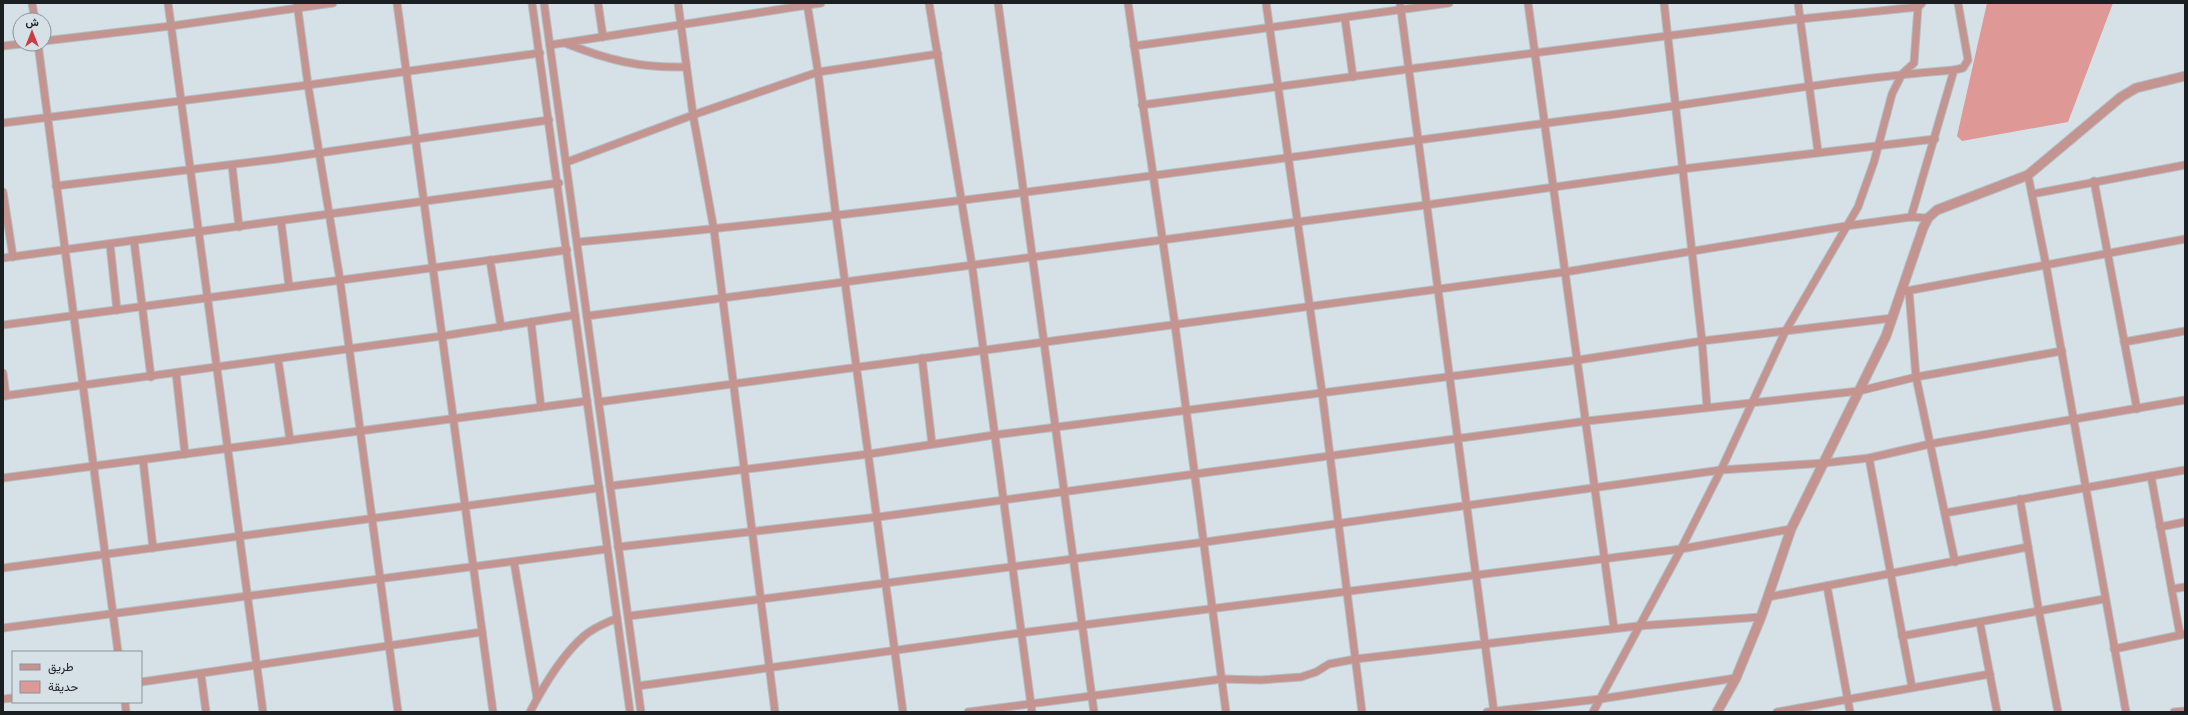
<svg xmlns="http://www.w3.org/2000/svg" width="2188" height="715" font-family="'Roboto Condensed',Vazirmatn,sans-serif">
  <style>
    .green { fill: #de9895 }
    .lines { fill: none; stroke-linecap: round; stroke-linejoin: round }
    .minor-casing { stroke: #b4bec3; stroke-width: 9 }
    .tertiary-casing { stroke: #b4bec3; stroke-width: 11 }
    .minor { stroke: #c49491; stroke-width: 7 }
    .tertiary { stroke: #c49491; stroke-width: 9 }
  </style>
  <rect width="100%" height="100%" fill="#d5e1e7"/>
  <!-- green -->
  <path class="green" d="M1987,3H2113L2068,122L1962,141L1957,136Z"/>
  <g class="lines">
    <!-- minor casing -->
    <g class="minor-casing">
      <g id="minor">
        <path d="M32,3L35,20"/>
        <path d="M168,3L263,712"/>
        <path d="M297,3L308,85L340,280L398,712"/>
        <path d="M397,3L493,712"/>
        <path d="M532,3L630,712"/>
        <path d="M544,3L641,712"/>
        <path d="M598,3L603,37"/>
        <path d="M678,3L693,115L714,230L775,712"/>
        <path d="M807,3L818,72L836,216L903,712"/>
        <path d="M929,3L972,265L1032,712"/>
        <path d="M998,3L1094,712"/>
        <path d="M1128,3L1175,325L1226,712"/>
        <path d="M1266,3L1322,392L1362,712"/>
        <path d="M1400,3L1494,712"/>
        <path d="M1528,3L1614,628"/>
        <path d="M1664,3L1702,341L1707,407"/>
        <path d="M1798,3L1818,152"/>
        <path d="M1345,19L1353,77"/>
        <path d="M44,41L171,26L333,3"/>
        <path d="M565,43C607,60 640,68 685,67"/>
        <path d="M38,44L118,652"/>
        <path d="M550,45L821,3"/>
        <path d="M3,46L21,44"/>
        <path d="M1134,46L1449,3"/>
        <path d="M1142,105L1409,69L1800,19L1918,7L1922,3"/>
        <path d="M3,123L308,85L540,53"/>
        <path d="M567,162L693,115L818,72L938,54"/>
        <path d="M232,165L239,227"/>
        <path d="M2028,175L2046,265L2126,712"/>
        <path d="M2094,181L2137,409"/>
        <path d="M56,186L277,159L549,120"/>
        <path d="M3,192L13,257"/>
        <path d="M2032,194L2185,165"/>
        <path d="M1911,217L1954,70L1963,68L1968,60L1958,3"/>
        <path d="M281,221L289,286"/>
        <path d="M134,241L151,377"/>
        <path d="M578,242C921,211 1261,160 1601,116C1719,101 1836,79 1954,70"/>
        <path d="M110,244L117,310"/>
        <path d="M3,258L559,183"/>
        <path d="M490,260L501,327"/>
        <path d="M1909,291L1916,377L1955,562"/>
        <path d="M1901,292L2185,239"/>
        <path d="M587,316L1426,205L1682,169L1935,139"/>
        <path d="M531,322L541,407"/>
        <path d="M3,325L567,250"/>
        <path d="M2124,342L2185,331"/>
        <path d="M922,358L932,444"/>
        <path d="M278,359L290,440"/>
        <path d="M3,373L6,396"/>
        <path d="M176,373L185,454"/>
        <path d="M3,396L442,336L575,315"/>
        <path d="M599,402L1565,272L1846,226L1911,217L1928,218"/>
        <path d="M1869,458L1912,687"/>
        <path d="M143,460L153,548"/>
        <path d="M2151,476L2180,635"/>
        <path d="M3,478L587,401"/>
        <path d="M610,486L869,454L994,435L1578,360L1702,341L1893,318"/>
        <path d="M2020,499L2039,612L2058,712"/>
        <path d="M1945,513L2185,470"/>
        <path d="M2160,527L2185,522"/>
        <path d="M618,547L878,517L1587,421L1859,391L1916,377L2062,351"/>
        <path d="M514,562L537,698"/>
        <path d="M3,568L599,488"/>
        <path d="M1827,586L1850,712"/>
        <path d="M2172,589L2185,587"/>
        <path d="M1768,597L2028,547"/>
        <path d="M629,616L1205,542L1721,470L1824,463L1869,458L1930,444L2185,400"/>
        <path d="M1980,623L1997,712"/>
        <path d="M3,628L607,549"/>
        <path d="M1902,636L2104,599"/>
        <path d="M2114,649L2185,634"/>
        <path d="M201,674L206,712"/>
        <path d="M141,682L482,632"/>
        <path d="M638,686L1020,633L1681,549L1791,529"/>
        <path d="M3,699L13,698"/>
        <path d="M125,702L126,712"/>
        <path d="M530,712C544,685 561,656 584,636C594,627 606,623 617,618"/>
        <path d="M968,712L1222,679L1261,680L1301,677L1316,672L1329,664L1356,659L1638,626L1761,617"/>
        <path d="M1487,712L1600,699L1736,678"/>
        <path d="M1593,712L1681,549L1721,470L1785,332L1858,207L1874,162L1892,94L1902,74L1914,63L1918,7"/>
        <path d="M1777,712L1990,674"/>
        <path d="M2174,712L2185,711"/>
      </g>
    </g>
    <!-- tertiary casing -->
    <g class="tertiary-casing">
      <path id="tertiary" d="M1717,712L1736,678L1761,617L1791,529L1886,336L1923,228L1928,218L1937,210L2028,175L2121,97L2136,88L2185,76"/>
    </g>
    <!-- minor -->
    <use href="#minor" class="minor"/>
    <!-- tertiary -->
    <use href="#tertiary" class="tertiary"/>
  </g>
  <!-- border -->
  <rect width="2188" height="715" fill="none" stroke="#1b1f21" stroke-width="8"/>
  <!-- legend -->
  <rect x="12" y="651" width="130" height="52" fill="#d5e1e7" stroke="#8b9398"/>
  <rect x="20" y="664" width="20" height="6" fill="#c49491" stroke="#8b9398"/>
  <text x="48" y="671" font-size="12" fill="#1b1f21">طريق</text>
  <rect x="20" y="681" width="20" height="12" fill="#de9895" stroke="#8b9398"/>
  <text x="48" y="691" font-size="12" fill="#1b1f21">حديقة</text>
  <!-- north arrow -->
  <g transform="translate(32 32)"><circle r="19" fill="#d5e1e7" stroke="#8b9398"/>
  <path d="M0-3L7 15L0 10L-7 15Z" fill="#cb3b44"/>
  <text y="-6" font-size="11" font-weight="bold" text-anchor="middle" fill="#1b1f21">ش</text>
  </g>
</svg>
